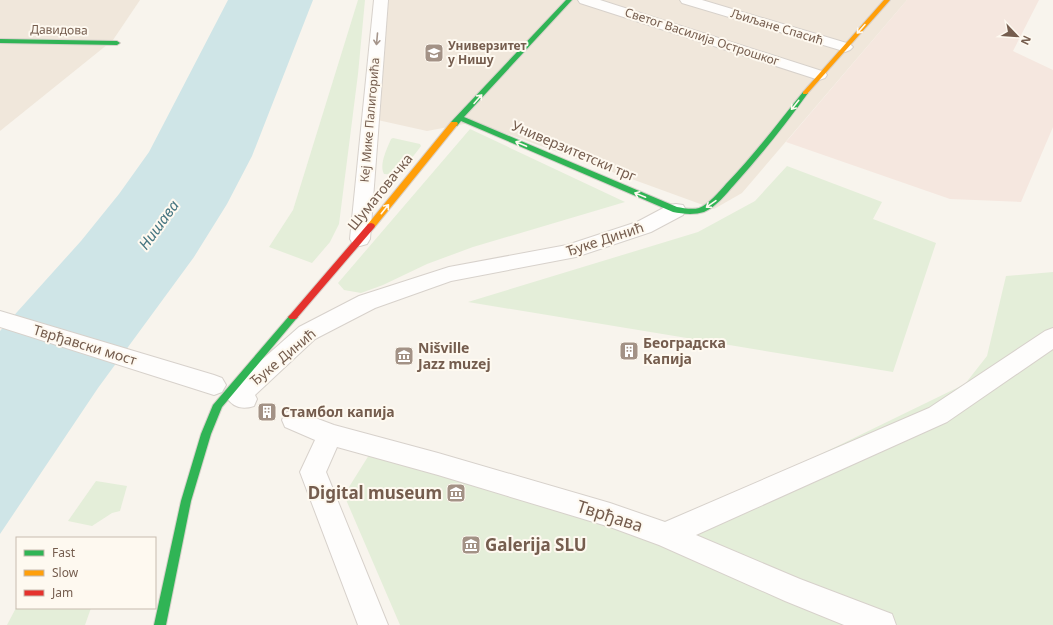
<svg xmlns="http://www.w3.org/2000/svg" width="1053" height="625" font-family="'Noto Sans',sans-serif">
  <style>
    .residential { fill: #f0e7db }
    .commercial { fill: #f5e7df }
    .green { fill: #e4eed9 }
    .water { fill: #cfe5e7 }
    .lines { fill: none; stroke-linecap: round; stroke-linejoin: round }
    .street-casing { stroke: #d7d1cb; stroke-width: 2 }
    .fast-casing { stroke: #d8d1cb; stroke-width: 2 }
    .slow-casing { stroke: #d8d1cb; stroke-width: 2 }
    .jam-casing { stroke: #d8d1cb; stroke-width: 2 }
    .street { fill: #fefdfc; fill-rule: evenodd }
    .fast { fill: #30b455; fill-rule: evenodd }
    .slow { fill: #ff9f0a; fill-rule: evenodd }
    .jam { fill: #e5322d; fill-rule: evenodd }
    .oneway { stroke: #fef9f0 }
    .oneway2 { stroke: #a5958b }
    .labels { text-anchor: middle; stroke-width: 4; stroke-linejoin: round; paint-order: stroke }
    .far-street-label { font-size: 12px; fill: #755d4e; stroke: #fef9f0 }
    .far-poi-label { font-size: 12px; font-weight: bold; fill: #755d4e; stroke: #fef9f0; text-anchor: start }
    .street-label { font-size: 14px; fill: #755d4e; stroke: #fef9f0 }
    .poi-label { font-size: 14px; font-weight: bold; fill: #755d4e; stroke: #fef9f0; text-anchor: start }
    .water-label { font-size: 15px; font-style: italic; fill: #457580; stroke: #fef9f0 }
    .near-poi-label { font-size: 17px; font-weight: bold; fill: #755d4e; stroke: #fef9f0; text-anchor: end }
    .near-street-label { font-size: 17px; fill: #755d4e; stroke: #fef9f0 }
  </style>
  <rect width="100%" height="100%" fill="#f8f4ed"/>
  <!-- residential -->
  <g class="residential">
    <path d="M0,0H140L113,40L0,131Z"/>
    <path d="M377,0H907L742,193L714,209L475,122L427,131L364,117Z"/>
  </g>
  <!-- commercial -->
  <path class="commercial" d="M907,0H1039L1013,51L1053,70V127L1021,202L950,199L786,142Z"/>
  <!-- green -->
  <g class="green">
    <path d="M358,0H365L358,74L339,224L330,242L312,263L269,247L293,210Z"/>
    <path d="M470,129L625,202L473,247L427,264L383,285L361,293L344,290L338,283Z"/>
    <path d="M393,138L420,144L421,146C413,157 399,176 384,174C379,164 387,149 391,139Z"/>
    <path d="M787,166L882,202L873,219L936,243L893,372L468,302L698,232L755,201Z"/>
    <path d="M1053,272V625H400L344,495L374,447L666,535L712,507L965,384L987,356L1006,276Z"/>
    <path d="M96,481L127,486L120,511L112,513L92,526L68,521Z"/>
    <path d="M17,606V608H91L85,625H7Z"/>
  </g>
  <!-- water -->
  <path class="water" d="M228,0H313L252,156L227,204L194,257L98,388L0,534V331L81,241L119,194L149,152Z"/>
  <g class="lines">
    <!-- street casing -->
    <g class="street-casing">
      <g id="street">
        <path d="M374,0H388L370,239L367,244L360,246L353,244L350,239Z"/>
        <path d="M578,0H600L825,72L827,75L825,78L819,80L813,78L580,3Z"/>
        <path d="M680,0H702L850,44L853,47L850,50L845,52L840,50L682,3Z"/>
        <path d="M676,204L683,205L686,210L683,215L651,232L576,257L451,281L375,308L315,339L255,395L257,399L254,406C242,410 232,407 226,396L229,389L299,327L359,296L449,267L567,245L637,222L669,205Z"/>
        <path d="M0,311L214,375L222,378L226,385L222,392L214,395L0,327Z"/>
        <path d="M1053,328V349L947,422L696,535L800,579L892,614L896,625H844L785,601L659,545L610,527L438,475L337,447L326,472L388,625H358L300,472L315,440L285,427L282,420L285,413L294,410L334,425L438,453L610,503L665,522L929,408L1045,331Z"/>
      </g>
    </g>
    <!-- fast casing -->
    <g class="fast-casing">
      <g id="fast">
        <path d="M566,0H572L464,117L677,207C683,208 692,210 699,208C709,204 719,192 726,184C754,155 778,123 803,92L805,91L808,93C786,124 761,155 735,184C726,194 716,207 704,212C695,215 682,214 673,212L461,121L457,126H451V122Z"/>
        <path d="M0,39L117,41L120,43L117,45L0,43Z"/>
        <path d="M293,314L296,315L298,317L296,319L222,407L211,434L191,501L166,625H154L181,501L201,434L213,405L290,315Z"/>
      </g>
    </g>
    <!-- slow casing -->
    <g class="slow-casing">
      <g id="slow">
        <path d="M884,0H890L807,94H803V92Z"/>
        <path d="M451,122H457L458,124L374,228H368L367,226L368,224Z"/>
      </g>
    </g>
    <!-- jam casing -->
    <g class="jam-casing">
      <path id="jam" d="M371,223L374,224L375,226L374,228L296,319H290L288,317L290,315L368,224Z"/>
    </g>
    <!-- street -->
    <use href="#street" class="street"/>
    <!-- fast -->
    <use href="#fast" class="fast"/>
    <!-- slow -->
    <use href="#slow" class="slow"/>
    <!-- jam -->
    <use href="#jam" class="jam"/>
  </g>
  <!-- one-way arrows -->
  <defs><path id="oneway-shaft" d="M-6 0H5M1.5-3L5.5 0L1.5 3" fill="none" stroke-width="1.6" stroke-linecap="round" stroke-linejoin="round"/></defs>
  <g class="oneway">
    <use href="#oneway-shaft" transform="translate(861 29) rotate(132)"/>
    <use href="#oneway-shaft" transform="translate(478 99) rotate(-48)"/>
    <use href="#oneway-shaft" transform="translate(795 105) rotate(129)"/>
    <use href="#oneway-shaft" transform="translate(521 144) rotate(-157)"/>
    <use href="#oneway-shaft" transform="translate(640 195) rotate(-158)"/>
    <use href="#oneway-shaft" transform="translate(711 204) rotate(145)"/>
    <use href="#oneway-shaft" transform="translate(385 209) rotate(-51)"/>
  </g>
  <use class="oneway2" href="#oneway-shaft" transform="translate(377 39) rotate(95)"/>
  <!-- icons -->
  <defs>
    <g id="university-square" transform="scale(1)"><rect x="-9" y="-9" width="18" height="18" rx="4" fill="#a39286" stroke="#fef9f0"/><path d="M0-5L7-2L0 1L-7-2ZM-4 1L0 2.5L4 1V4Q0 6-4 4Z" fill="#fff"/></g>
    <g id="building-square" transform="scale(1)"><rect x="-9" y="-9" width="18" height="18" rx="4" fill="#a39286" stroke="#fef9f0"/><path d="M-4-6H4V6H1V3H-1V6H-4ZM-2.5-4.3h1.7v1.8h-1.7ZM.8-4.3h1.7v1.8H.8ZM-2.5-1h1.7V.8h-1.7ZM.8-1h1.7V.8H.8Z" fill="#fff"/></g>
    <g id="museum-square" transform="scale(1)"><rect x="-9" y="-9" width="18" height="18" rx="4" fill="#a39286" stroke="#fef9f0"/><path d="M0-6L6-3V-2H-6V-3ZM-5-1h2V3h-2ZM-1-1h2V3h-2ZM3-1h2V3H3ZM-6 4H6V6H-6Z" fill="#fff"/></g>
  </defs>
  <g fill-rule="evenodd">
    <use href="#university-square" x="434" y="53"/>
    <use href="#building-square" x="629" y="351"/>
    <use href="#museum-square" x="404" y="356"/>
    <use href="#building-square" x="267" y="412"/>
    <use href="#museum-square" x="456" y="493"/>
    <use href="#museum-square" x="471" y="545"/>
  </g>
  <g class="labels">
    <!-- far-street labels -->
    <g class="far-street-label">
      <text transform="translate(777 27) rotate(17)" y="4">Љиљане Спасић</text>
      <text transform="translate(59 30) rotate(1)" y="4">Давидова</text>
      <text transform="translate(702 37) rotate(18)" y="4">Светог Василија Острошког</text>
      <text transform="translate(370 120) rotate(-85)" y="4">Кеј Мике Палигорића</text>
    </g>
    <!-- far-poi labels -->
    <g class="far-poi-label">
      <text x="448" y="50">Универзитет<tspan x="448" dy="14">у Нишу</tspan></text>
    </g>
    <!-- street labels -->
    <g class="street-label">
      <text transform="translate(574 151) rotate(23)" y="5">Универзитетски трг</text>
      <text transform="translate(380 192) rotate(-51)" y="5">Шуматовачка</text>
      <text transform="translate(605 239) rotate(-18)" y="5">Ђуке Динић</text>
      <text transform="translate(85 345) rotate(17)" y="5">Тврђавски мост</text>
      <text transform="translate(283 357) rotate(-40)" y="5">Ђуке Динић</text>
    </g>
    <!-- poi labels -->
    <g class="poi-label">
      <text x="643" y="348">Београдска<tspan x="643" dy="16">Капија</tspan></text>
      <text x="418" y="353">Nišville<tspan x="418" dy="16">Jazz muzej</tspan></text>
      <text x="281" y="417">Стамбол капија</text>
    </g>
    <!-- water labels -->
    <g class="water-label">
      <text transform="translate(159 225) rotate(-54)" y="5">Нишава</text>
    </g>
    <!-- near-poi labels -->
    <g class="near-poi-label">
      <text x="442" y="499">Digital museum</text>
      <text x="485" y="551" text-anchor="start">Galerija SLU</text>
    </g>
    <!-- near-street labels -->
    <g class="near-street-label">
      <text transform="translate(610 516) rotate(18)" y="6">Тврђава</text>
    </g>
  </g>
  <!-- legend -->
  <rect x="16" y="537" width="140" height="72" fill="#fef9f0" stroke="#c7bbaf"/>
  <rect x="24" y="550" width="20" height="6" fill="#30b455" stroke="#c7bbaf"/>
  <text x="52" y="557" font-size="12" fill="#755d4e">Fast</text>
  <rect x="24" y="570" width="20" height="6" fill="#ff9f0a" stroke="#c7bbaf"/>
  <text x="52" y="577" font-size="12" fill="#755d4e">Slow</text>
  <rect x="24" y="590" width="20" height="6" fill="#e5322d" stroke="#c7bbaf"/>
  <text x="52" y="597" font-size="12" fill="#755d4e">Jam</text>
  <!-- north arrow -->
  <g transform="translate(1017 36) rotate(115)" stroke="#fef9f0" stroke-width="3" paint-order="stroke">
  <path d="M0-3L7 15L0 10L-7 15Z" fill="#755d4e"/>
  <text y="-6" font-size="11" font-weight="bold" text-anchor="middle" fill="#755d4e">N</text>
  </g>
</svg>
